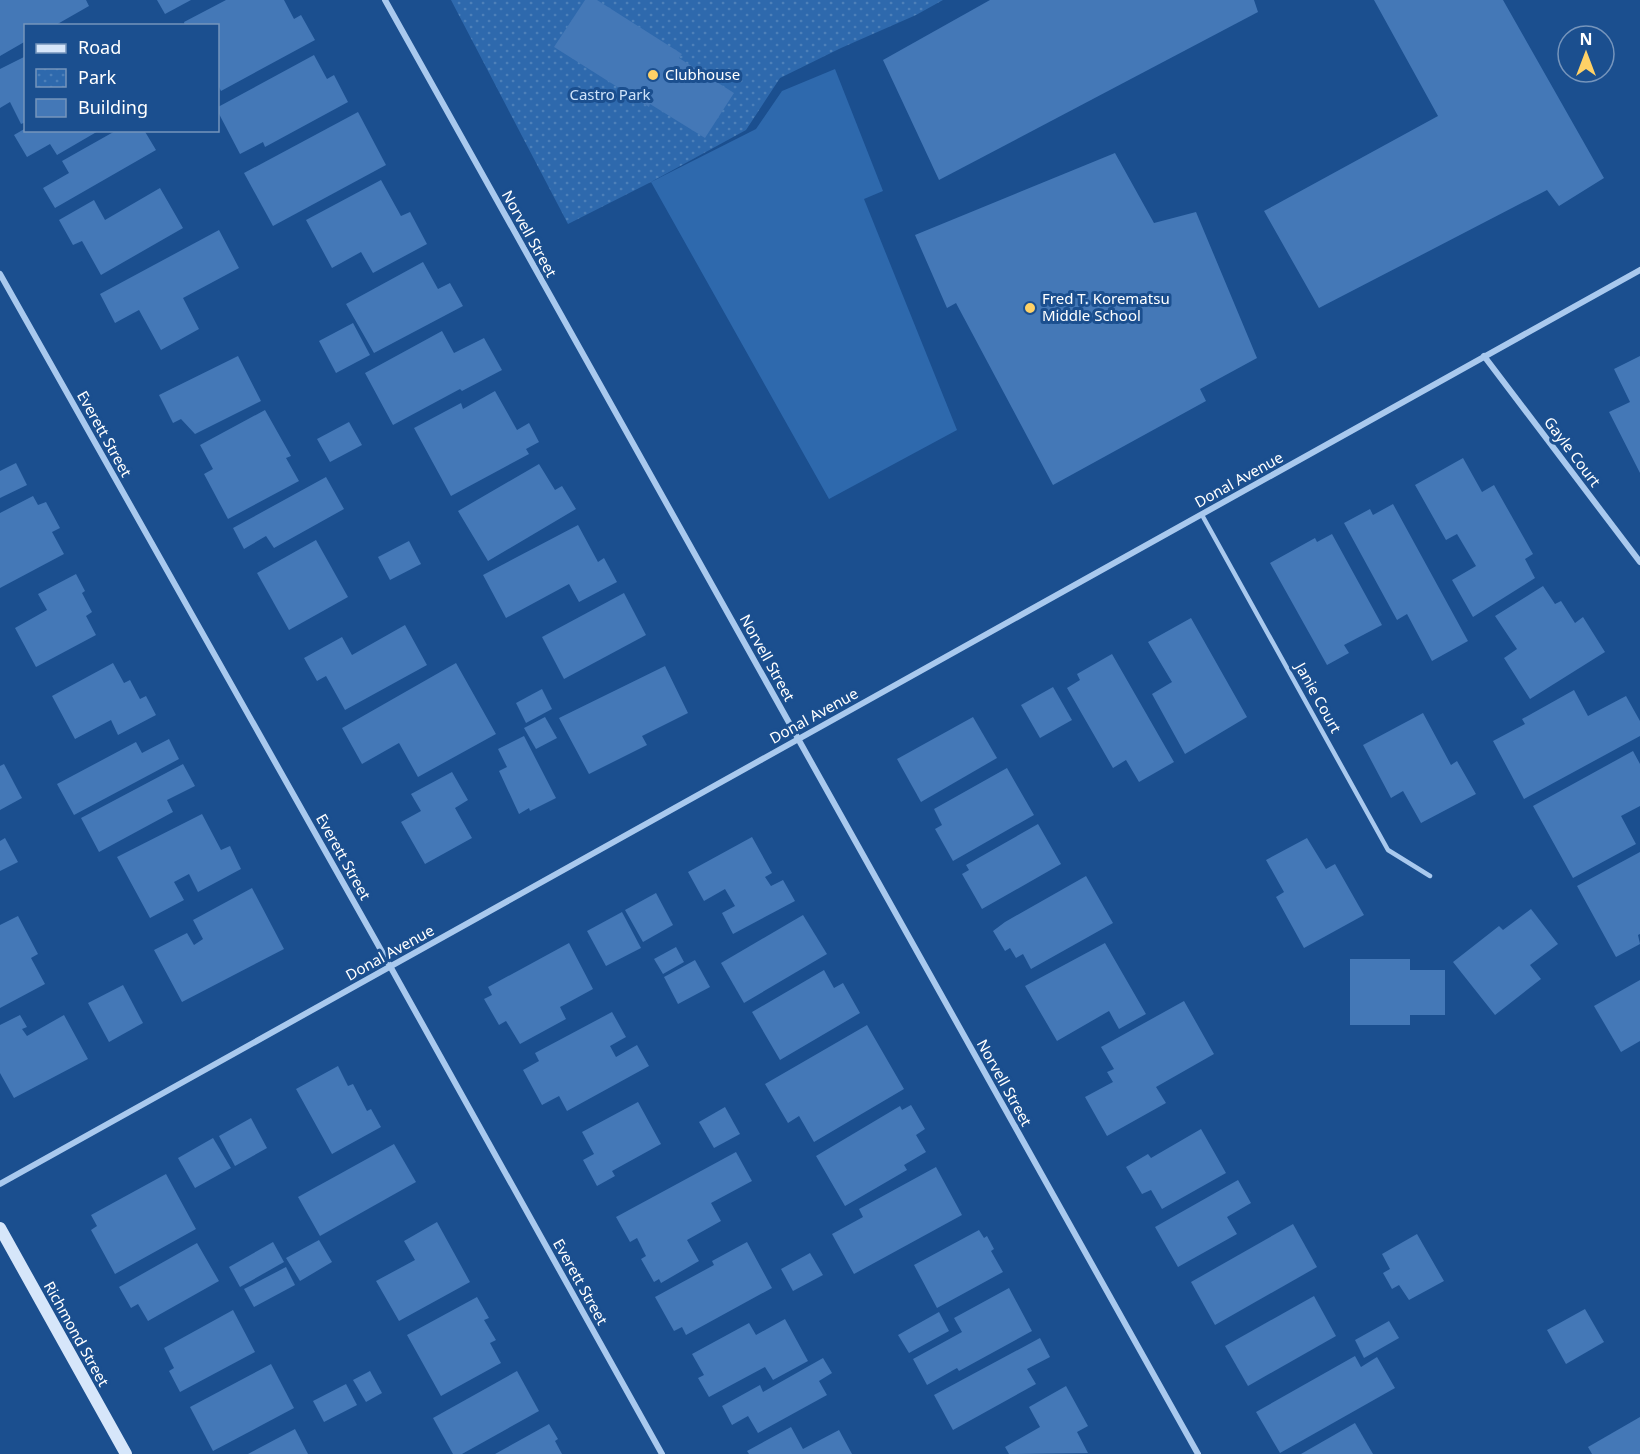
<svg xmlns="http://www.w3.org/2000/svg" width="1640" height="1454" font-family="'Noto Sans',sans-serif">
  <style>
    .grass { fill: #2e69ad }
    .park { fill: url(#park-dots) }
    .building { fill: #4478b7 }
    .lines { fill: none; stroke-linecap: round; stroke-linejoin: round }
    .lane { stroke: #a9c9ee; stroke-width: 4.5 }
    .street { stroke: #a9c9ee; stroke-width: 6 }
    .secondary { stroke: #d6e6fa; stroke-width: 12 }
    .poi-dot { fill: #ffd166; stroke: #1b4f8f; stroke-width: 2 }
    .labels { text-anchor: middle; stroke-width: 6; stroke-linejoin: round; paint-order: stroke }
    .poi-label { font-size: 15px; fill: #fff; stroke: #1b4f8f; text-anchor: start }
    .park-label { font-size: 15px; fill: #cfe3fa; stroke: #1b4f8f }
    .street-label { font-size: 15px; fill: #fff; stroke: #1b4f8f }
  </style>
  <defs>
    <pattern id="park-dots" width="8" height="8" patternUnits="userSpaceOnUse" patternTransform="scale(1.5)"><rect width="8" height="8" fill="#2e69ad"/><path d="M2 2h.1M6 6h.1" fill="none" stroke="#4d80b9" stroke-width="1.8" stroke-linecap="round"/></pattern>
  </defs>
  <rect width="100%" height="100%" fill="#1b4f8f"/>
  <!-- grass -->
  <path class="grass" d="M835,69L883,191L864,199L957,430L829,499L651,182L756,129L782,91Z"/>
  <!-- park -->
  <path class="park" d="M451,0H943L916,15L841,48L780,78L746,130L651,182L568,224Z"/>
  <!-- building -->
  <g class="building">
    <path d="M0,0H86L89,6L54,26H26V41L0,56Z"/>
    <path d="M157,0H191L165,14Z"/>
    <path d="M226,0H284L294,19L301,15L315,40L221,91L218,85V26H185L184,22Z"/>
    <path d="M585,0H597L682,54L679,58L734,93L705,138L650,104L649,107L554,47Z"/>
    <path d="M990,0H1254L1258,12L939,180L883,60Z"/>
    <path d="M1374,0H1503L1604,178L1559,206L1547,190L1319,308L1264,211L1438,116Z"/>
    <path d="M314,55L327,79L334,75L348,102L265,147L263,142L240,154L218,112V107Z"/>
    <path d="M26,56V122L21,124L10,102L0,108V69Z"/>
    <path d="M358,112L386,165L273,226L244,173Z"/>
    <path d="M26,128V130H100L57,155L50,144L27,157L14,135Z"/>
    <path d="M117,130H144L156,150L55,208L43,188L69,173L62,161Z"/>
    <path d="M1115,153L1154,223L1196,212L1257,358L1200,389L1206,401L1053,485L956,303L947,308L915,235Z"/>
    <path d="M381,180L401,216L410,212L427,244L373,273L361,252L332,268L306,220Z"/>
    <path d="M160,188L183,228L101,275L82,241L73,245L59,220L94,200L105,220Z"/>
    <path d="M219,230L239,268L183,298L199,329L161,350L139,310L115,323L100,294Z"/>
    <path d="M423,262L438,289L450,283L463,306L374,353L346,304Z"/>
    <path d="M353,323L370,355L336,373L319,341Z"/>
    <path d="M442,331L454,353L484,338L502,370L462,391L460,389L393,425L365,373Z"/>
    <path d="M238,356L261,401L195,434L181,419L173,423L159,395Z"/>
    <path d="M1640,356V473L1609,412L1630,402L1614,369Z"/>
    <path d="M495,391L517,430L529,423L539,442L526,449L529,454L451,496L414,428L461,403L463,409Z"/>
    <path d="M265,410L291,456L286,458L299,481L228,519L204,474L213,469L200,445Z"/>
    <path d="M349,422L362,445L330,462L317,439Z"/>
    <path d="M1463,458L1482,492L1494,485L1533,554L1525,559L1535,578L1473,617L1452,580L1476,566L1457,534L1446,540L1415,485Z"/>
    <path d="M16,463L27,485L0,498V471Z"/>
    <path d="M539,464L555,490L562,486L576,509L488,561L458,511Z"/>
    <path d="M326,477L344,509L274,548L266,536L244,549L233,528Z"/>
    <path d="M33,496L38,505L46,502L60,528L52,532L64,554L0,588V513Z"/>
    <path d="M1393,504L1468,641L1432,661L1407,614L1397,620L1344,523L1370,509L1373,515Z"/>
    <path d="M578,525L598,562L604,558L617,582L579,602L569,584L506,618L483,575Z"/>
    <path d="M1332,534L1382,625L1344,645L1349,653L1327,665L1270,563L1315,538L1317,542Z"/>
    <path d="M316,540L348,597L289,630L257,573Z"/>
    <path d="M409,541L421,564L390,580L378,557Z"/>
    <path d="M76,574L85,591L82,593L92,612L86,616L96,635L36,667L15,628L47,610L38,594Z"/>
    <path d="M1543,586L1555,604L1561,601L1575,623L1583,617L1605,652L1530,699L1504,658L1517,649L1495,616Z"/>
    <path d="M624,593L646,635L564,679L542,637Z"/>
    <path d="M1191,618L1247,717L1185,754L1152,694L1172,682L1148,642Z"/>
    <path d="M405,625L427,665L345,710L326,676L317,681L304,658L342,637L352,655Z"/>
    <path d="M1112,654L1174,762L1139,782L1126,760L1113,768L1067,688L1080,680L1077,674Z"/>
    <path d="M113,663L124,683L130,680L140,699L146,696L156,715L118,735L111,720L75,739L52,696Z"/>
    <path d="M456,663L496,734L418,777L399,743L362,764L342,728Z"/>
    <path d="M665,666L688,713L642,736L647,745L589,774L559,718Z"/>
    <path d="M1053,687L1072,720L1040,738L1021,705Z"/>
    <path d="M542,689L552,709L526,723L516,703Z"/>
    <path d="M1574,690L1588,716L1626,696L1640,721V736L1524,799L1493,741L1525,724L1522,719Z"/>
    <path d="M1423,713L1451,765L1457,761L1476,794L1421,823L1403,791L1391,798L1363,745Z"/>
    <path d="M545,717L557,738L536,749L524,728Z"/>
    <path d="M973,717L997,758L921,802L897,759Z"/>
    <path d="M524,736L556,798L530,811L529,808L519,814L499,771L507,767L498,749Z"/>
    <path d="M169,739L179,759L74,815L57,784L136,742L142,753Z"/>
    <path d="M1633,751L1640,764V806L1621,816L1636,844L1573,878L1533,806Z"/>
    <path d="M4,764L22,798L0,810V766Z"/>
    <path d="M183,764L195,786L167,800L173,812L99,852L81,818Z"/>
    <path d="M1007,768L1034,815L953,861L935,829L942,825L934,809Z"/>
    <path d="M452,772L468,800L455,808L472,838L425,864L401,822L421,811L411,794Z"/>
    <path d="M202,814L221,850L230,846L241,869L198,892L189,874L174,882L184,900L150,918L117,857Z"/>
    <path d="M1038,824L1061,864L982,909L962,874L969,870L966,865Z"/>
    <path d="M752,837L772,873L765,877L771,886L783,880L795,901L733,934L722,913L735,906L725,889L704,901L688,872Z"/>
    <path d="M5,838L18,862L0,871V841Z"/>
    <path d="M1307,838L1326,869L1335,864L1364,915L1304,948L1276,897L1284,892L1266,860Z"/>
    <path d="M1640,852V934L1638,935L1640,944L1616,957L1577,886Z"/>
    <path d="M1086,876L1113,923L1031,969L1023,954L1016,958L1010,948L1005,951L993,931L1005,922Z"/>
    <path d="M252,888L284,949L182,1002L154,950L187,933L194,945L203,939L193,920Z"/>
    <path d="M656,893L673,925L643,942L625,910Z"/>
    <path d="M1531,909L1558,944L1530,965L1541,979L1495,1015L1453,962L1499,926L1503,930Z"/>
    <path d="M622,912L641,948L606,966L587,931Z"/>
    <path d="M803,915L827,954L744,1003L721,963Z"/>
    <path d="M18,916L38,954L31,958L45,984L0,1008V925Z"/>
    <path d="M569,943L593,989L560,1007L566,1019L520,1044L506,1021L499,1025L484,999L492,995L488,987Z"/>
    <path d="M1105,943L1146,1014L1119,1029L1109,1011L1057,1041L1025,986Z"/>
    <path d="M676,947L684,962L663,974L654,959Z"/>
    <path d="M1350,959H1410V970H1445V1015H1410V1025H1350Z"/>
    <path d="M695,960L710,987L678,1004L664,977Z"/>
    <path d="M824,970L834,988L843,983L860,1013L780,1060L752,1012Z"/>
    <path d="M1640,980V1041L1621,1052L1594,1006Z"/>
    <path d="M123,985L143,1023L109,1042L88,1003Z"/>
    <path d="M1184,1001L1214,1054L1156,1087L1166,1103L1107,1136L1085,1097L1113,1082L1107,1072L1114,1069L1101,1047Z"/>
    <path d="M612,1012L626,1037L610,1046L616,1057L637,1045L649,1066L567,1111L559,1096L542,1105L523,1070L539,1061L535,1053Z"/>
    <path d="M20,1015L27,1027L22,1029L27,1036L64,1015L88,1059L14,1098L0,1073V1025Z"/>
    <path d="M867,1025L904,1089L814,1142L799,1116L788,1123L765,1084Z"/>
    <path d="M338,1066L348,1086L353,1084L367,1111L371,1109L381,1127L332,1154L296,1089Z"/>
    <path d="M638,1102L661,1144L612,1171L615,1176L597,1186L583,1160L594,1154L582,1132Z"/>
    <path d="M911,1105L925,1129L916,1135L926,1152L904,1165L907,1170L845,1206L816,1156L900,1106L902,1110Z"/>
    <path d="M725,1107L740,1134L714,1148L699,1122Z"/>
    <path d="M251,1118L267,1148L235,1166L219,1136Z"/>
    <path d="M1201,1129L1226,1173L1162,1209L1151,1190L1142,1194L1126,1167L1148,1154L1151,1158Z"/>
    <path d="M213,1138L231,1168L195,1188L178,1158Z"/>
    <path d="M394,1144L416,1182L320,1236L298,1197Z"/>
    <path d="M736,1152L752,1181L711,1203L721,1221L687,1240L699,1261L661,1283L659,1279L654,1282L641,1259L646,1256L637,1238L630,1242L616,1217Z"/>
    <path d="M936,1167L962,1215L854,1274L832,1234L863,1217L859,1209Z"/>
    <path d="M166,1174L196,1229L115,1274L91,1230L97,1226L91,1215Z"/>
    <path d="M1238,1180L1251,1203L1227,1217L1237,1234L1178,1267L1155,1227Z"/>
    <path d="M437,1222L470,1282L399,1321L376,1281L415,1260L404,1241Z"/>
    <path d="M1293,1224L1317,1267L1215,1325L1191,1282Z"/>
    <path d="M979,1230L984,1238L987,1236L994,1249L991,1251L1003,1272L937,1308L914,1265Z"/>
    <path d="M1417,1234L1444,1281L1409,1300L1399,1285L1392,1289L1383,1273L1390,1269L1382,1254Z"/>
    <path d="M319,1240L332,1262L300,1281L286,1258Z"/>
    <path d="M273,1242L284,1262L240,1287L229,1267Z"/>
    <path d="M747,1242L772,1288L686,1335L682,1327L674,1331L655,1297L714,1265L712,1261Z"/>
    <path d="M197,1243L219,1281L148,1321L138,1304L131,1308L119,1287Z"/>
    <path d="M810,1253L823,1275L793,1291L781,1269Z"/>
    <path d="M286,1267L295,1285L254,1307L244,1289Z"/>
    <path d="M1009,1288L1032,1331L959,1371L957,1368L927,1385L913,1359L962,1332L954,1318Z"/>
    <path d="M1314,1296L1336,1336L1248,1386L1225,1346Z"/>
    <path d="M477,1297L489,1318L484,1320L496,1340L490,1343L501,1363L441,1396L407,1335Z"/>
    <path d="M1585,1309L1604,1342L1566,1364L1547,1330Z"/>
    <path d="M233,1310L255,1352L180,1392L169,1371L174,1368L164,1348Z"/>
    <path d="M939,1312L949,1331L909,1353L898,1335Z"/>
    <path d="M785,1319L808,1361L773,1380L765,1367L709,1397L698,1378L704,1375L692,1354L749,1323L756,1335Z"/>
    <path d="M1389,1321L1399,1338L1364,1358L1355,1340Z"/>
    <path d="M1040,1338L1050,1357L1027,1369L1036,1384L953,1430L934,1395Z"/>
    <path d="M1355,1356L1361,1367L1377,1357L1395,1388L1280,1453L1256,1412Z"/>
    <path d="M823,1358L832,1373L819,1381L827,1395L758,1433L748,1416L732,1425L722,1406L760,1385L763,1392Z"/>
    <path d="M271,1364L294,1408L213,1451L190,1407Z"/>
    <path d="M370,1371L382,1393L366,1402L353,1380Z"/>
    <path d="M517,1371L539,1411L462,1454H453L433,1418Z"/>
    <path d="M346,1384L357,1405L324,1422L313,1401Z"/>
    <path d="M1066,1386L1088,1426L1077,1432L1088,1453L1009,1454L1005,1447L1040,1427L1029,1407Z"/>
    <path d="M1640,1417V1454H1592L1588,1447Z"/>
    <path d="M1355,1423L1373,1454H1301Z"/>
    <path d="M549,1424L558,1439L555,1441L562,1454H495Z"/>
    <path d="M791,1427L803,1449L839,1430L852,1454H749L747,1451Z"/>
    <path d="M295,1429L308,1454H248Z"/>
  </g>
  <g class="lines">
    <!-- lane -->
    <path class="lane" d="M1202,515L1388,850L1430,876"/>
    <!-- street -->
    <g class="street">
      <path d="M385,0L1198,1454"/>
      <path d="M0,274L390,966L662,1454"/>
      <path d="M1484,356L1640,562"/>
      <path d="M0,1184L1640,270"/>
    </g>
    <!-- secondary -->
    <path class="secondary" d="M0,1228L126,1454"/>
  </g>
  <!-- markers -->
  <g class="poi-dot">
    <circle cx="653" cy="75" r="6"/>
    <circle cx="1030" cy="308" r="6"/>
  </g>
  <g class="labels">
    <!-- poi labels -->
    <g class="poi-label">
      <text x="665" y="80">Clubhouse</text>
      <text x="1042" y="304">Fred T. Korematsu<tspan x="1042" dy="17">Middle School</tspan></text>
    </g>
    <!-- park labels -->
    <g class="park-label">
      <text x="610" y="100">Castro Park</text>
    </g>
    <!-- street labels -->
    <g class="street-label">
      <text transform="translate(529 234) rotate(61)" y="5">Norvell Street</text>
      <text transform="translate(104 434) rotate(61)" y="5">Everett Street</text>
      <text transform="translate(1572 452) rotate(53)" y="5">Gayle Court</text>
      <text transform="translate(1239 480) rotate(-29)" y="5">Donal Avenue</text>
      <text transform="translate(767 658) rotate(61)" y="5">Norvell Street</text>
      <text transform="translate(1318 698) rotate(61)" y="5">Janie Court</text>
      <text transform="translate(814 716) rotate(-29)" y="5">Donal Avenue</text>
      <text transform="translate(343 857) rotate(61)" y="5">Everett Street</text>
      <text transform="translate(390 953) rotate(-29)" y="5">Donal Avenue</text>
      <text transform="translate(1004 1083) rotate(61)" y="5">Norvell Street</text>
      <text transform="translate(580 1282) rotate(61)" y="5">Everett Street</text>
      <text transform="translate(76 1334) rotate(61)" y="5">Richmond Street</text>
    </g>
  </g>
  <!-- legend -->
  <rect x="24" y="24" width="195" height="108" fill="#1b4f8f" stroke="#7695bc" stroke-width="1.5"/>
  <rect x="36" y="44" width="30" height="9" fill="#d6e6fa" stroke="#7695bc" stroke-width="1.5"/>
  <text x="78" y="54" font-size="18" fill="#ffffff">Road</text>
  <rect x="36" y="69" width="30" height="18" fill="url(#park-dots)" stroke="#7695bc" stroke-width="1.5"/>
  <text x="78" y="84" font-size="18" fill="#ffffff">Park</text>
  <rect x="36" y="99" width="30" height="18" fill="#4478b7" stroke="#7695bc" stroke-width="1.5"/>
  <text x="78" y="114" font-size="18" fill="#ffffff">Building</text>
  <!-- north arrow -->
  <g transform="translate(1586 54)"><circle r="28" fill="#1b4f8f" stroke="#7695bc" stroke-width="1.5"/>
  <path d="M0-4.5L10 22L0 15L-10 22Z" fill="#ffd166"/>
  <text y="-9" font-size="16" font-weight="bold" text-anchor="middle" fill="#ffffff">N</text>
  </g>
</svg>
